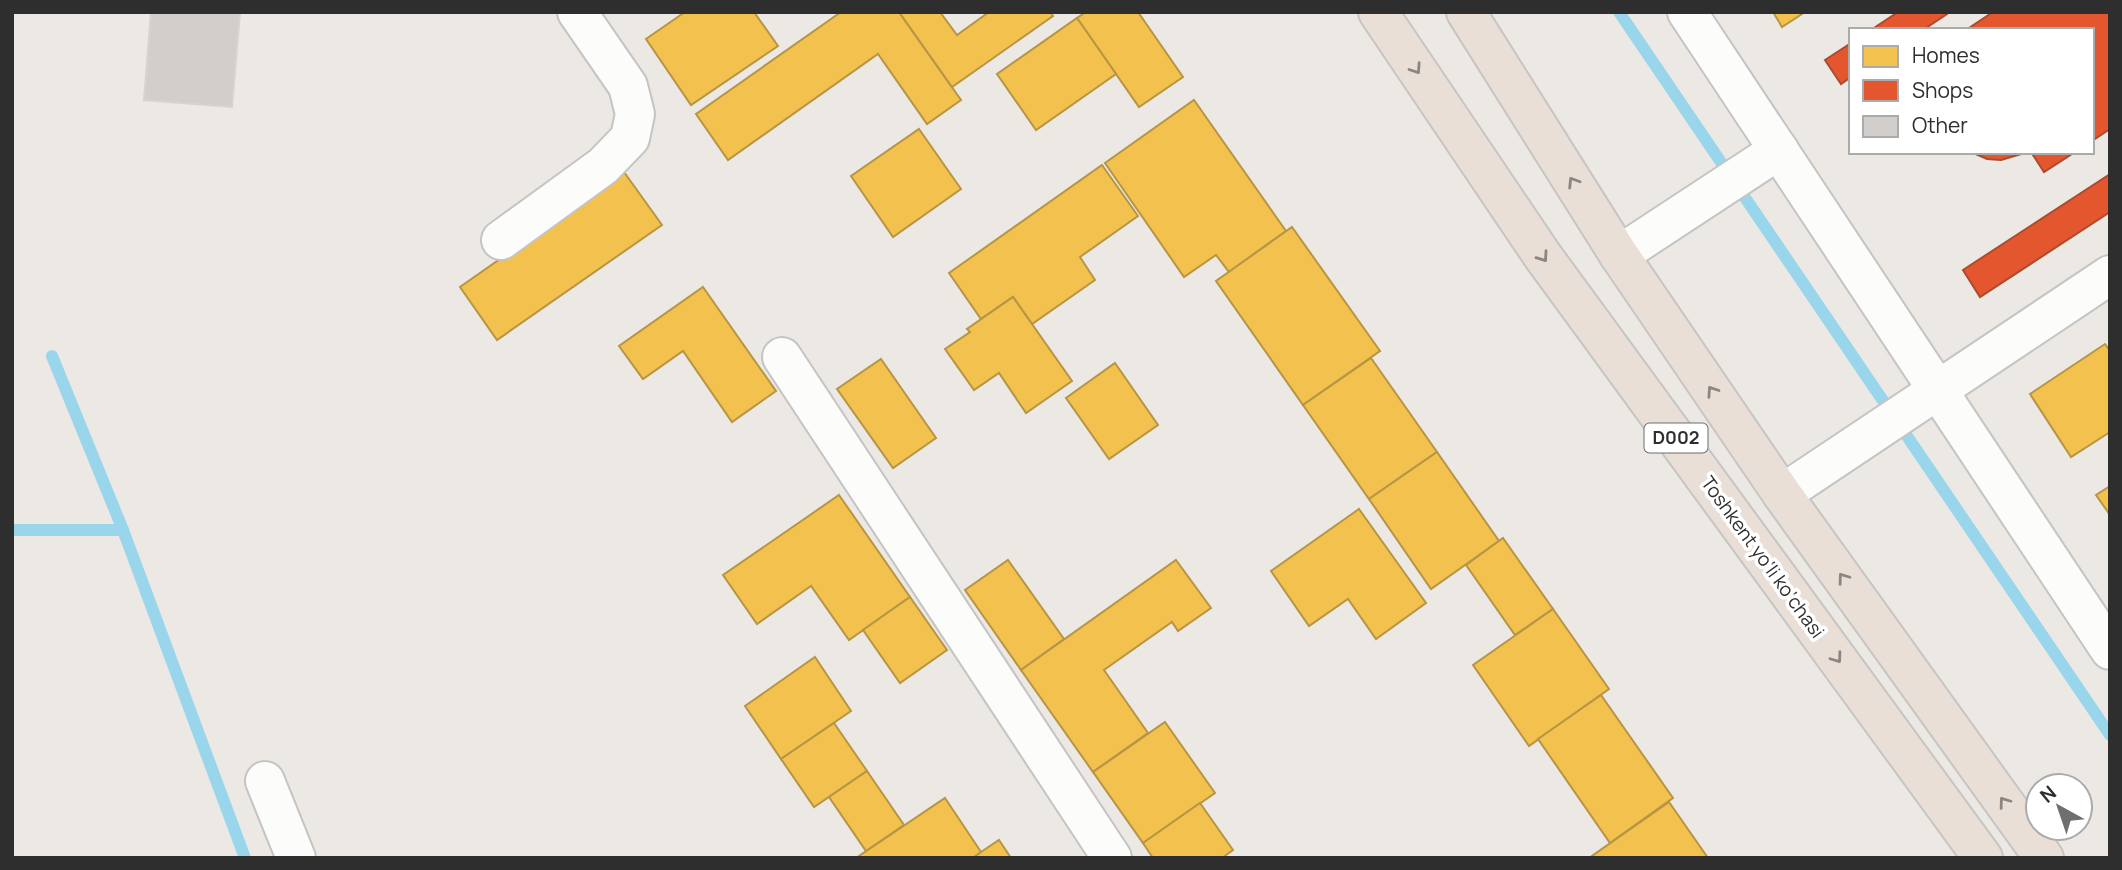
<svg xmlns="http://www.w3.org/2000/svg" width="2122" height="870" font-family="Manrope,sans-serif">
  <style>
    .homes { fill: #f2c14e; stroke: #b79544; stroke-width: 2 }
    .shops { fill: #e4572e; stroke: #ad4b2e; stroke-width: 2 }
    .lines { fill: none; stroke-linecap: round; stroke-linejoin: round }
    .stream { stroke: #99d6ec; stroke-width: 12 }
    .building { fill: #d1cecb; stroke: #d7d4d0; stroke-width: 2 }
    .minor-casing { stroke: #c5c4c5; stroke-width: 42 }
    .highway-casing { stroke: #c6c5c4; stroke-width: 42 }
    .minor { stroke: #fcfcfb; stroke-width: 38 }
    .highway { stroke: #eadfd6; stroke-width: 38 }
    .oneway { stroke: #8c8682 }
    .labels { text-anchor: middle; stroke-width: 7; stroke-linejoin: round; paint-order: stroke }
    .shield { fill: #fff; stroke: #6d6d6d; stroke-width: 2 }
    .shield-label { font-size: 18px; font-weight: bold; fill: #2e2e2e }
    .street-label { font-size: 19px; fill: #2e2e2e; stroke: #fff }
  </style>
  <rect width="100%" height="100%" fill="#ece8e4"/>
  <!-- homes -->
  <g class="homes">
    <path d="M685,12H754L778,46L691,105L646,39Z"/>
    <path d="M841,12H899L961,100L927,124L878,54L728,160L696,114Z"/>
    <path d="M899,12H940L957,35L989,12H1050L1053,16L952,87Z"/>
    <path d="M1086,12H1138L1183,77L1139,107L1077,18Z"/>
    <path d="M1773,12H1805L1782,27Z"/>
    <path d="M1077,18L1116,74L1036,130L997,74Z"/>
    <path d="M1194,100L1286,231L1229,272L1216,255L1184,277L1105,163Z"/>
    <path d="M919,129L961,189L893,237L851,176Z"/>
    <path d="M1102,165L1138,216L1080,257L1095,280L1032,324L1013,297L981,319L949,273Z"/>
    <path d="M624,172L662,225L497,340L460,287Z"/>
    <path d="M1292,227L1380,351L1303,405L1216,281Z"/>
    <path d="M703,287L776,391L732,422L683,351L643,379L619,346Z"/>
    <path d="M1013,297L1072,381L1026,413L999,373L974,390L945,349L970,332L967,329Z"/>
    <path d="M2105,344L2110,351V432L2071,457L2030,394Z"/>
    <path d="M1371,358L1437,452L1369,499L1303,405Z"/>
    <path d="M881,359L936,438L893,468L837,389Z"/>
    <path d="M1115,363L1158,425L1109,459L1066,398Z"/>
    <path d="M1437,452L1499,541L1431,589L1369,499Z"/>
    <path d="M2110,486V515L2096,495Z"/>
    <path d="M839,495L910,597L849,640L811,586L757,624L723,575Z"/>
    <path d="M1359,509L1426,603L1376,639L1348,599L1309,626L1271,571Z"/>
    <path d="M1503,538L1553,609L1515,635L1466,565Z"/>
    <path d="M1008,560L1064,639L1021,670L965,590Z"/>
    <path d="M1176,560L1211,608L1178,631L1172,622L1104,670L1148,733L1093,772L1021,670Z"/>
    <path d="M910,597L947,650L900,683L863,630Z"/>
    <path d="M1553,609L1609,689L1529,746L1473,665Z"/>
    <path d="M815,657L851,711L781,759L745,706Z"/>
    <path d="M1601,695L1673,798L1610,843L1538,739Z"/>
    <path d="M1165,722L1215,793L1143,843L1093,772Z"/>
    <path d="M834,723L867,771L814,807L781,759Z"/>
    <path d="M867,771L904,825L866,851L829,797Z"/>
    <path d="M945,798L981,852L973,858H856Z"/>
    <path d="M1669,802L1708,858H1594L1592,856Z"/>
    <path d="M1200,803L1233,850L1222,858H1153L1143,843Z"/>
    <path d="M999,840L1011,858H973L981,852Z"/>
  </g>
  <!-- shops -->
  <g class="shops">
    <path d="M1898,12H1950L1923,30H1871Z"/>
    <path d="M1993,12H2110V129L2092,141V30H1966Z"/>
    <path d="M1851,43V77L1841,84L1825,60Z"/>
    <path d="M1971,152H2028L2001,160L1987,159Z"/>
    <path d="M2031,152H2075L2044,172Z"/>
    <path d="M2110,174V212L1980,297L1963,270Z"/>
  </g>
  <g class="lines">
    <!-- stream -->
    <g class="stream">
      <path d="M1619,12L2110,735"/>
      <path d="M52,356L123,530L245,858"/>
      <path d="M12,530H123"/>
    </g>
  </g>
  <!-- building -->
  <path class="building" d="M151,12H240L232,107L144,100Z"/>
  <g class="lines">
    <!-- minor casing -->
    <g class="minor-casing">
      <g id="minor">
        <path d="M1687,12L2110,650"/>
        <path d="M501,240L603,166L630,138L635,114L628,86L577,12"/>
        <path d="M1619,255L1779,150"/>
        <path d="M782,357L1112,858"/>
        <path d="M1782,494L2110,275"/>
        <path d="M265,781L296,858"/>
      </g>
    </g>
    <!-- highway casing -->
    <g class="highway-casing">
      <g id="highway">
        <path d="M1378,12L1542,255L1983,858"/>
        <path d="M1466,12L1619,255L1782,494L2044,858"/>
      </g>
    </g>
    <!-- minor -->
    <use href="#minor" class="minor"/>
    <!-- highway -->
    <use href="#highway" class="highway"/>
  </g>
  <!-- one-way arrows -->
  <defs><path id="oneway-chevron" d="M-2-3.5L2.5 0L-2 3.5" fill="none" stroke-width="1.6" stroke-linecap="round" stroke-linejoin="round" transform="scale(1.75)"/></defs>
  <g class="oneway">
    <use href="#oneway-chevron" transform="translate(1416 69) rotate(56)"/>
    <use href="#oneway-chevron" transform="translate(1573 182) rotate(-122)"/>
    <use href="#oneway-chevron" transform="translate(1543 257) rotate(55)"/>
    <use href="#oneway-chevron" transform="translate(1712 391) rotate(-124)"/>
    <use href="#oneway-chevron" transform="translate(1843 578) rotate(-126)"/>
    <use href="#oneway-chevron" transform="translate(1837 658) rotate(54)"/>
    <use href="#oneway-chevron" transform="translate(2004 802) rotate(-126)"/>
  </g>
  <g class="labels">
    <!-- shield labels -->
    <rect class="shield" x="1644.5" y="423.5" width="63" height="29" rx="5"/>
    <g class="shield-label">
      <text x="1676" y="444">D002</text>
    </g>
    <!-- street labels -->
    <g class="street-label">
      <text transform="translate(1763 557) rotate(54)" y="7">Toshkent yo‘li ko‘chasi</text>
    </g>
  </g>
  <!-- border -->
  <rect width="2122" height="870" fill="none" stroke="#2e2e2e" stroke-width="28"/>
  <!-- legend -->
  <rect x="1849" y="28" width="245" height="126" fill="#ffffff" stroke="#ababab" stroke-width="2"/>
  <rect x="1863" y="46" width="35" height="21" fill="#f2c14e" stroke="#ababab" stroke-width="2"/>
  <text x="1912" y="63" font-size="21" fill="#2e2e2e">Homes</text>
  <rect x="1863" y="80" width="35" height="21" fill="#e4572e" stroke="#ababab" stroke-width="2"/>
  <text x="1912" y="98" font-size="21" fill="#2e2e2e">Shops</text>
  <rect x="1863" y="116" width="35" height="21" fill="#d1cecb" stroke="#ababab" stroke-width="2"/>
  <text x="1912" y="133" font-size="21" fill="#2e2e2e">Other</text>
  <!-- north arrow -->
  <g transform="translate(2059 807) rotate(320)"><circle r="33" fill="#ffffff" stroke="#ababab" stroke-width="2"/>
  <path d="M0-5L12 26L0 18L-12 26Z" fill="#706f6e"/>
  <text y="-10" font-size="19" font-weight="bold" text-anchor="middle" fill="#2e2e2e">N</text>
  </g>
</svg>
